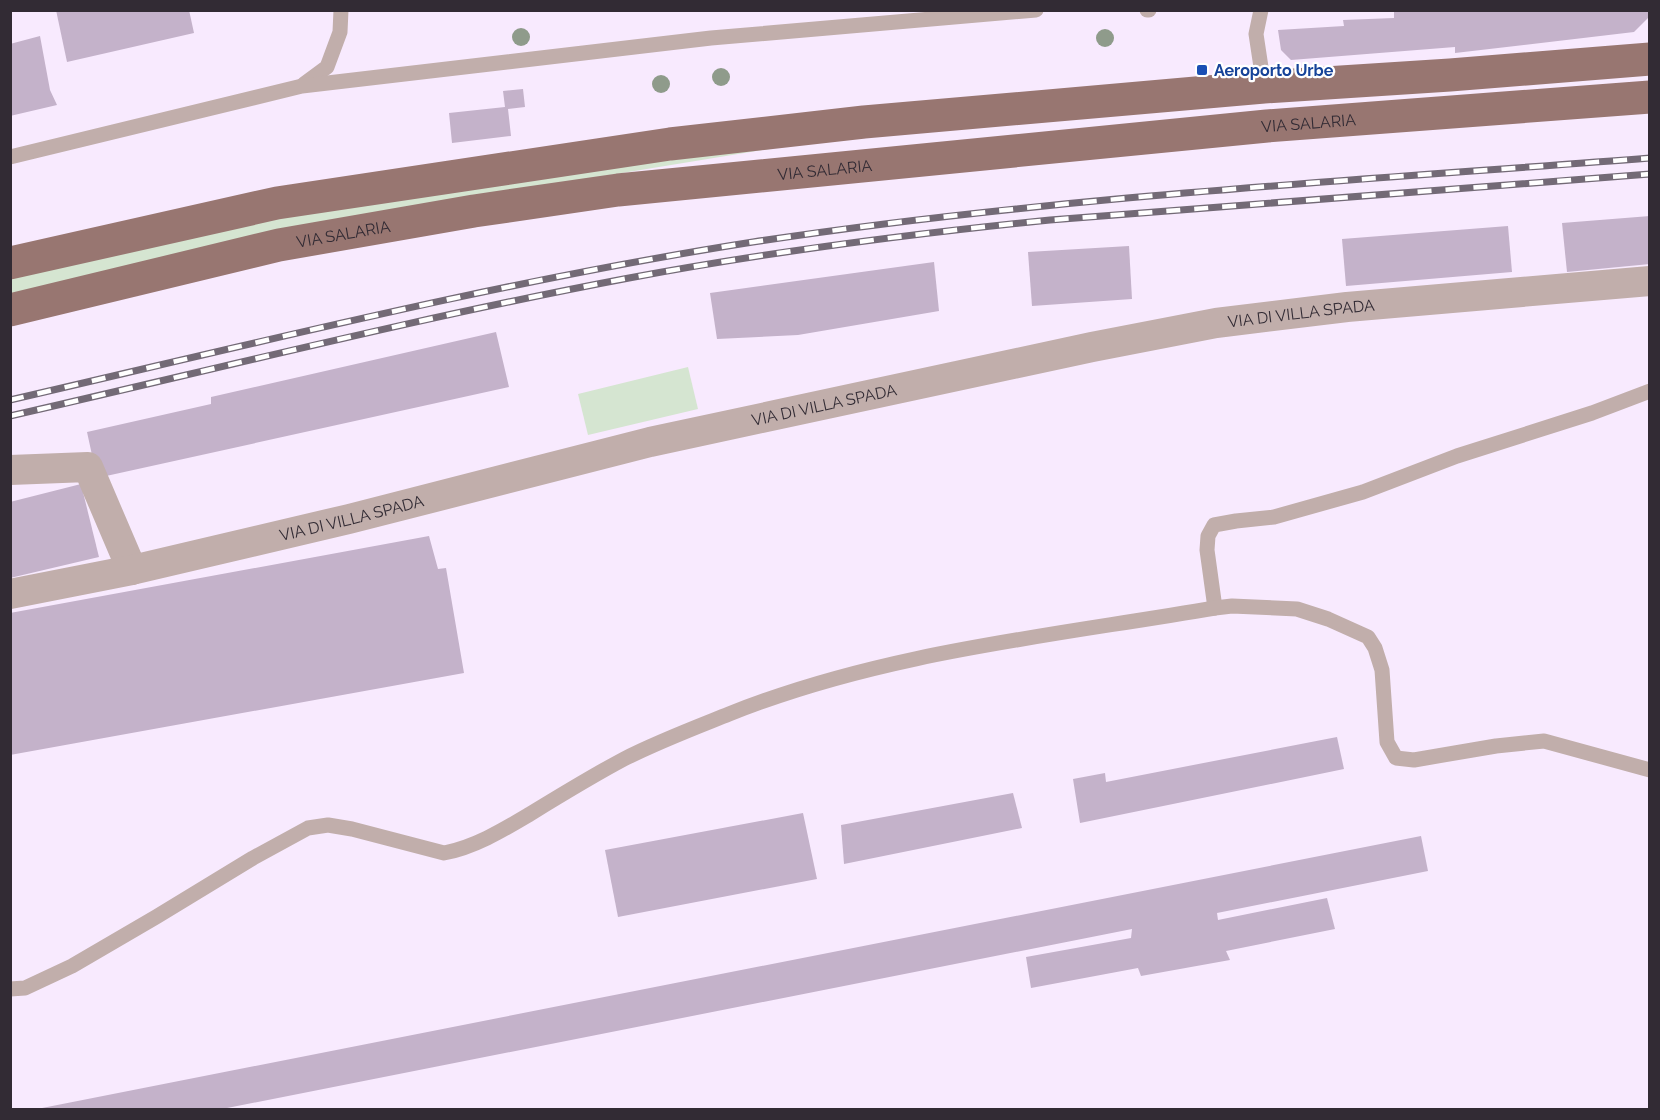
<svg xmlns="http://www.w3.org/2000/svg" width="1660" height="1120" font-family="Raleway,sans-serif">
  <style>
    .green { fill: #d5e5d1 }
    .building { fill: #c4b2ca }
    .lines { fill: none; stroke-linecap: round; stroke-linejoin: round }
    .service { stroke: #c1aeab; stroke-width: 15 }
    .minor { stroke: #c1aeab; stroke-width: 30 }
    .primary { stroke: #987671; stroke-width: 33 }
    .rail-casing { stroke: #736a76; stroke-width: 7 }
    .rail { stroke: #fff; stroke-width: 4.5; stroke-dasharray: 14; stroke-linecap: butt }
    .tree { fill: #8f9b8b }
    .transit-dot { fill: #1a4fb4; stroke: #fff; stroke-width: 2 }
    .labels { text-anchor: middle; stroke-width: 4.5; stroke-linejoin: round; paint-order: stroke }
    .transit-label { font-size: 16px; font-weight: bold; fill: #164399; stroke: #fff; text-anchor: start }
    .street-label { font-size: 16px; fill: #322b34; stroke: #fff }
  </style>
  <rect width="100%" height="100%" fill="#f8eafe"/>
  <!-- green -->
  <g class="green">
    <path d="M812,142L445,202L11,295L10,279L181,237L406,194Z"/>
    <path d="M688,367L698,409L588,435L578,394Z"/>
  </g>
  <!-- building -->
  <g class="building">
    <path d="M56,10H189L194,33L67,62Z"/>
    <path d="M1405,10H1650V16L1634,32L1455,53V47L1291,60L1281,50L1278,30L1344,26L1343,20L1394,18V11Z"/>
    <path d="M40,36L50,90L57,105L10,116V44Z"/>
    <path d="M523,89L525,107L508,109L511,136L452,143L449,113L505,107L503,91Z"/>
    <path d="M1650,216V264L1567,272L1562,223Z"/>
    <path d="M1508,226L1512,272L1346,286L1342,239Z"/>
    <path d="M1129,246L1132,299L1032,306L1028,252Z"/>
    <path d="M934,262L939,311L798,335L717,339L710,293Z"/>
    <path d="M496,332L509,387L97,478L87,432L211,404V397Z"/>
    <path d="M81,484L99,557L10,578V502Z"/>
    <path d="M429,536L438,569L446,568L464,673L10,755V613Z"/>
    <path d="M1337,737L1344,769L1080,823L1073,779L1105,773L1106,782Z"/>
    <path d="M1013,793L1022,828L844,864L841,825Z"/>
    <path d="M803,813L817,879L618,917L605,850Z"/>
    <path d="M1421,836L1428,871L1217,913L1218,920L1327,898L1335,929L1226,951L1230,960L1141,976L1138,968L1031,988L1026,957L1131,938L1132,929L217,1110H32Z"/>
  </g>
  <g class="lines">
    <!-- service -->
    <g class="service">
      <path d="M1147,10H1149"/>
      <path d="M1261,10L1256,34L1264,87"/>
      <path d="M304,84L327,67L340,32L341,10"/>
      <path d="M10,157L302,86L711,38L1036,10"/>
      <path d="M1215,608L1207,550L1208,536L1214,525L1236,521L1274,517L1363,492L1457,456L1592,413L1650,391"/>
      <path d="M10,989L25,988L72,966L156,917L253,858L308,828L328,825L352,829L444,853C475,847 503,830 530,814C561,795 592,776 624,759C657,742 694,728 729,714C883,652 1052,636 1215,608L1232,606L1297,609L1328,619L1368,637L1375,648L1382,670L1387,742L1396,758L1414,760L1496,746L1544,741L1650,770"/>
    </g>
    <!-- minor -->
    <g class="minor">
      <path d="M10,470L88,467L132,570"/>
      <path id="s1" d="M10,594L132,570L349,519L650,442L1092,347L1216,323L1347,307L1650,281"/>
    </g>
    <!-- primary -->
    <g class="primary">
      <path d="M10,263L277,203L670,144L864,122L1264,87L1450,75L1650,59"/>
      <path id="s2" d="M10,310L279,245L474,211L618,190L1267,126L1650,97"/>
    </g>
    <!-- rail casing -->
    <g class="rail-casing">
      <g id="rail">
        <path d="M10,400C257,343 503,281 753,242C1050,197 1350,181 1650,158"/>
        <path d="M10,416C216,369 421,317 629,278C768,252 909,234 1050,220L1650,174"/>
      </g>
    </g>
    <!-- rail -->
    <use href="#rail" class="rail"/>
  </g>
  <!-- trees -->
  <g class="tree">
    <circle cx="521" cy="37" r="9"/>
    <circle cx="1105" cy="38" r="9"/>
    <circle cx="721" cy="77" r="9"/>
    <circle cx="661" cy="84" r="9"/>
  </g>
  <!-- markers -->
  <rect class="transit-dot" x="1196" y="64" width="12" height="12" rx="3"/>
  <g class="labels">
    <!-- transit labels -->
    <g class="transit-label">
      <text x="1214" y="76">Aeroporto Urbe</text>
    </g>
    <!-- street labels -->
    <g class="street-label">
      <text dy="6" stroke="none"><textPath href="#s2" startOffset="1314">VIA SALARIA</textPath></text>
      <text dy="6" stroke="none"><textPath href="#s2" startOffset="828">VIA SALARIA</textPath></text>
      <text dy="6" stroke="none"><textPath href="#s2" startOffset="342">VIA SALARIA</textPath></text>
      <text dy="6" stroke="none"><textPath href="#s1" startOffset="1322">VIA DI VILLA SPADA</textPath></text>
      <text dy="6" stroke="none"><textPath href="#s1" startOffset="836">VIA DI VILLA SPADA</textPath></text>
      <text dy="6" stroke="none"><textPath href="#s1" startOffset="350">VIA DI VILLA SPADA</textPath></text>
    </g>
  </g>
  <!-- border -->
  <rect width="1660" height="1120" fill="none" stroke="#322b34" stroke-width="24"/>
</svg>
